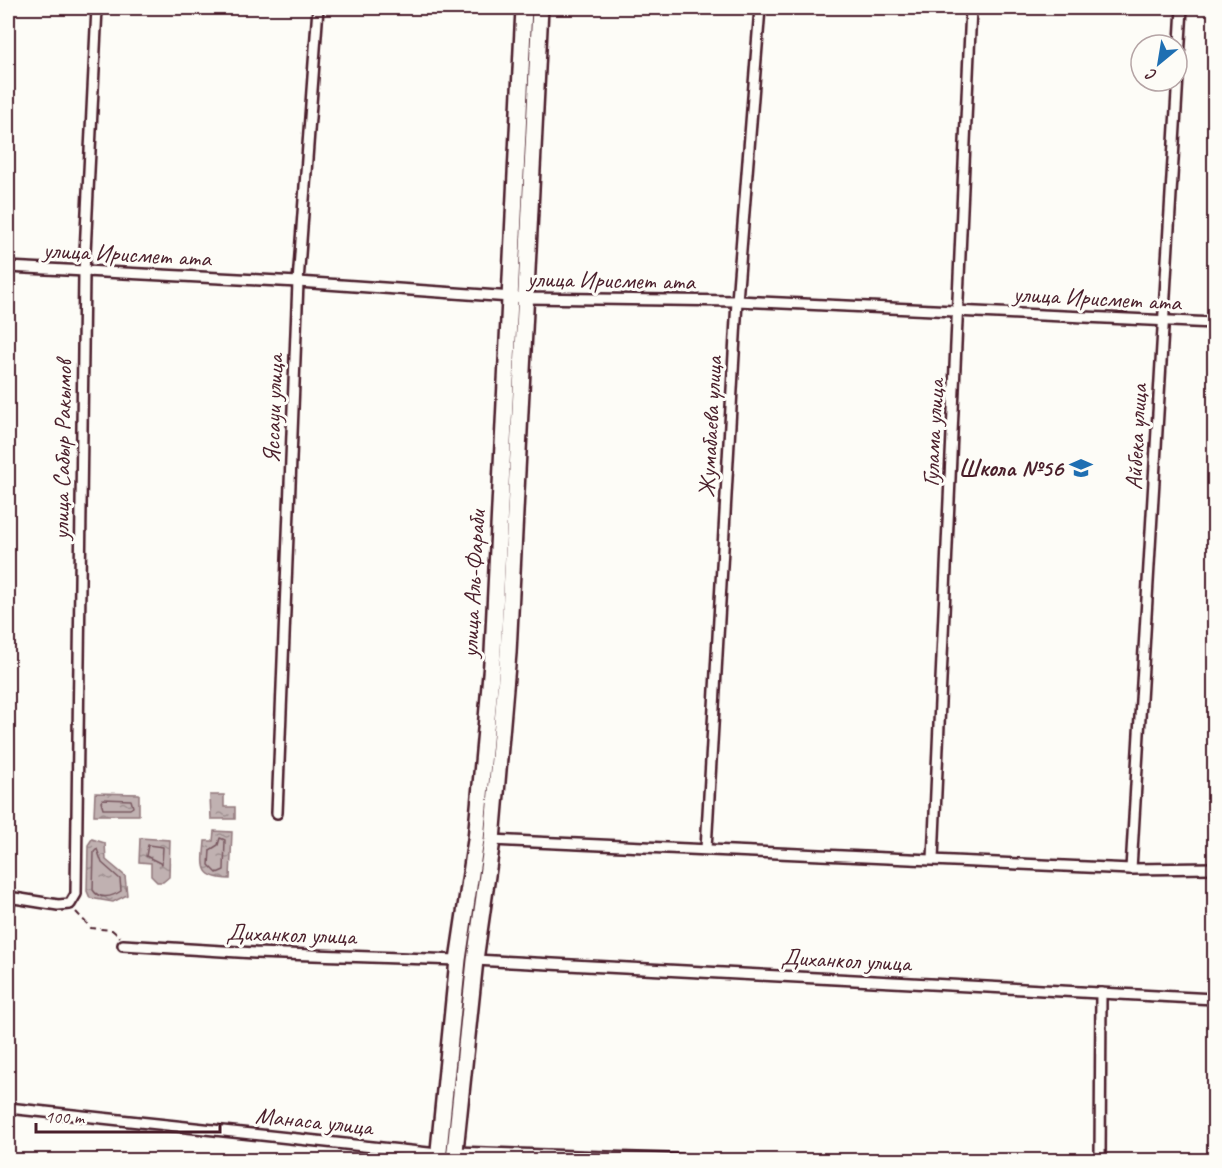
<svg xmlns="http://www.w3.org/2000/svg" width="1222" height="1168" font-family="Caveat,sans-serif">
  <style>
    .water { fill: url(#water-ripples); stroke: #91777b; stroke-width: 1.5 }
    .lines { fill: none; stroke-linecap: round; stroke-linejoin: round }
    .shore { stroke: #795961; stroke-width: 1.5 }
    .street-casing { stroke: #4a1f2b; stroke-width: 14 }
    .primary-casing { stroke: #4a1f2b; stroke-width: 20 }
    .path { stroke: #4a1f2b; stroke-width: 2; stroke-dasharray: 6 4.5; stroke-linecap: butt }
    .street { stroke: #fdfcf7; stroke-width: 9 }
    .primary { stroke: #fdfcf7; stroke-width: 15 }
    .labels { text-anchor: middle; stroke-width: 6; stroke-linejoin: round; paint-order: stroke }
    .street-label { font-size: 24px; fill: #4a1f2b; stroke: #fdfcf7 }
    .poi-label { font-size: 24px; font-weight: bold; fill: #4a1f2b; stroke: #fdfcf7; text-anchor: end }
  </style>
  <defs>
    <pattern id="water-ripples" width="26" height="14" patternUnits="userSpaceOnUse" patternTransform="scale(1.5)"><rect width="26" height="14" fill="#c0b1b1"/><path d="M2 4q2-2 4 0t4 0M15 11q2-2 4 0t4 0" fill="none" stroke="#9e8f90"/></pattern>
  </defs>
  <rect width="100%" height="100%" fill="#fdfcf7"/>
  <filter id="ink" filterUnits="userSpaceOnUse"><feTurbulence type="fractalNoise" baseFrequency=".0167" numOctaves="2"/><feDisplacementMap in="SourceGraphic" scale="12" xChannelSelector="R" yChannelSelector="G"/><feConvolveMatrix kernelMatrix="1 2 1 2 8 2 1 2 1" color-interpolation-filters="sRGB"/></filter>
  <g filter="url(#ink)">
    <!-- water -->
    <g class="water">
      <path d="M95,793L139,794V815H94Z"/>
      <path d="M210,795H224V807H235V819H211Z"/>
      <path d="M214,831L232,832L230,879C199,878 203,867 205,841H213Z"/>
      <path d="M140,838L170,840L169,877L163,882H157L151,876V863L139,862Z"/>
      <path d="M92,839L105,843L106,860L125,876L127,895L113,902L90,898L87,891L88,845Z"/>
    </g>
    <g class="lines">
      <!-- shore -->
      <g class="shore">
        <path d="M103,799L131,800L133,807L130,809H103L101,802Z"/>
        <path d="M220,838L225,840L224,870L217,873L209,865L210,850L218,845Z"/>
        <path d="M148,845L163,847L162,864L146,856Z"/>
        <path d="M97,849L102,863L120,879L121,891C112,897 99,900 93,890L94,852Z"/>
      </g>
      <!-- street casing -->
      <g class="street-casing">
        <g id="street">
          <path d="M8,267L298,282L526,298L737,301L1214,323"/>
          <path d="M277,813L298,282L318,8"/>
          <path d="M492,840L1131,869L1214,868"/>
          <path d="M706,849L737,301L760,8"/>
          <path d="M933,859L971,8"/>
          <path d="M1131,869L1182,8"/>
          <path d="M8,897L58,905L70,904L76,894L84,273L97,8"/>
          <path d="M8,913L10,897"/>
          <path d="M123,945L255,953L458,960"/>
          <path d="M475,960L1214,999"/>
          <path d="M8,1108L438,1154"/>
          <path d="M455,1152L698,1160"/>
          <path d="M1100,1160L1101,993"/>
        </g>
      </g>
      <!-- primary casing -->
      <g class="primary-casing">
        <g id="primary">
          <path d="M438,1160L458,960L476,840L493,652L524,8"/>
          <path d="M454,1160L475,960L492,840L508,653L540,8"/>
        </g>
      </g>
      <!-- path -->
      <path class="path" d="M76,912L91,928L112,930L120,937"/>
      <!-- street -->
      <use href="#street" class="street"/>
      <!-- primary -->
      <use href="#primary" class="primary"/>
    </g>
  </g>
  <!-- icons -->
  <defs>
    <g id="school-bare" transform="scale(1.8)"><path d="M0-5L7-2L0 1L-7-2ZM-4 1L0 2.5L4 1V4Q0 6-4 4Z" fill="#1f6fb2" stroke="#fdfcf7" stroke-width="2.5" paint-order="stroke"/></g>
  </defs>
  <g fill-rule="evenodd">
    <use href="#school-bare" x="1081" y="468"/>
  </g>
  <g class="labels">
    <!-- street labels -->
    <g class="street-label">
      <text transform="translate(127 254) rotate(3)" y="8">улица Ирисмет ата</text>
      <text transform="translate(611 280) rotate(1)" y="8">улица Ирисмет ата</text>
      <text transform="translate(1097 298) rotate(3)" y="8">улица Ирисмет ата</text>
      <text transform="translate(273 409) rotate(-88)" y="8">Яссауи улица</text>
      <text transform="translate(710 427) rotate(-87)" y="8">Жумабаева улица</text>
      <text transform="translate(933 433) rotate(-87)" y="8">Гулама улица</text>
      <text transform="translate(1136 437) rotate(-87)" y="8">Айбека улица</text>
      <text transform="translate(62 450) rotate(-89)" y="8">улица Сабыр Ракымов</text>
      <text transform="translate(473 584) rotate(-87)" y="8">улица Аль-Фараби</text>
      <text transform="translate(291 934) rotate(2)" y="8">Диханкол улица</text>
      <text transform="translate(846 960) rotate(3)" y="8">Диханкол улица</text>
      <text transform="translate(314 1121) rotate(6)" y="8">Манаса улица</text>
    </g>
    <!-- poi labels -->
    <g class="poi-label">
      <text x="1063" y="476">Школа №56</text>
    </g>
  </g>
  <!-- margin -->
  <rect width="1222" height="1168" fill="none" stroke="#fdfcf7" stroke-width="30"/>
  <rect x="15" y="15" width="1192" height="1138" fill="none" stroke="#4a1f2b" stroke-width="2" filter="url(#ink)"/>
  <!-- north arrow -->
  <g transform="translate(1159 63) rotate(210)"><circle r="28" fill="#fdfcf7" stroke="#b5a4a5" stroke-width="1.5"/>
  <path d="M0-4.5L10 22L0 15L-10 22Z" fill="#1f6fb2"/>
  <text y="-9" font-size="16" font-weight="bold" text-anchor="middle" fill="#4a1f2b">С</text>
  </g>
  <!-- scale -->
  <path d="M36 1123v9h184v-9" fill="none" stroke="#4a1f2b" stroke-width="3"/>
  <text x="45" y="1123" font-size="18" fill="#4a1f2b" stroke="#fdfcf7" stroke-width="4.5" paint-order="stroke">100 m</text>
</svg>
